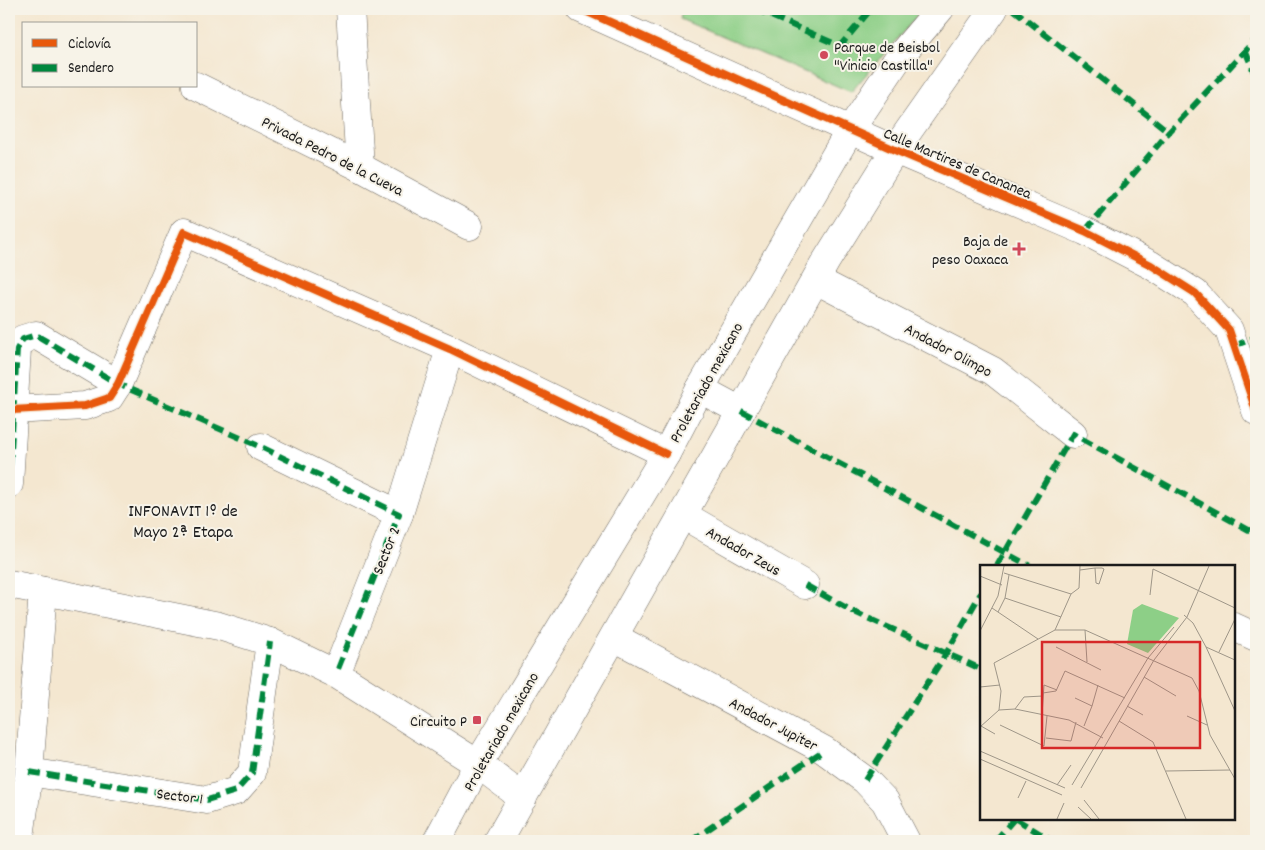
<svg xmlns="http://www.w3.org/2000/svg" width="1265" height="850" font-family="Dekko,sans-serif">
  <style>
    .garden { fill: #8dcf87; stroke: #547652 }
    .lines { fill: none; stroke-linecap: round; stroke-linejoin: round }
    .minor-casing { stroke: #68635b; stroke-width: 29 }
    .major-casing { stroke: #68635b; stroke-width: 29 }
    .minor { stroke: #fff; stroke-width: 28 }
    .major { stroke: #fff; stroke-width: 28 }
    .quiet { stroke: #00873e; stroke-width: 6; stroke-dasharray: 12 6; stroke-linecap: butt }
    .cycleway-casing { stroke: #f7f3e8; stroke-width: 11 }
    .cycleway { stroke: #e8590c; stroke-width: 8 }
    .poi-dot { fill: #d1495b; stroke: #f7f3e8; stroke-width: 2 }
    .labels { text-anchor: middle; stroke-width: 4; stroke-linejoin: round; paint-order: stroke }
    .poi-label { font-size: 16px; fill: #1c1c1c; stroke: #f7f3e8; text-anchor: end }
    .street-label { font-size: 16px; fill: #1c1c1c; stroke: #f7f3e8 }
    .neighbourhood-label { font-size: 18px; fill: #1c1c1c; stroke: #f7f3e8 }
    .inset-road { fill: none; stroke: #9e9688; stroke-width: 1 }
    .view { fill: #d62828; fill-opacity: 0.15; stroke: #d62828; stroke-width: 2.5 }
    .inset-edge { fill: none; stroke: #1c1c1c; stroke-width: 2.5 }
  </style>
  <rect width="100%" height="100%" fill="#f7f3e8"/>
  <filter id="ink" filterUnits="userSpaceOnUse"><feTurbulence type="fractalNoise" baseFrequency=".02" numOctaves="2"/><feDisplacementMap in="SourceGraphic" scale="10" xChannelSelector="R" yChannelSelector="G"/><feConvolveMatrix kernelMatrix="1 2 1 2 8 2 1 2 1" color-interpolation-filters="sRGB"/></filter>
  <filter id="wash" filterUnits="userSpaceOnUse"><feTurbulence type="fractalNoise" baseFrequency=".0096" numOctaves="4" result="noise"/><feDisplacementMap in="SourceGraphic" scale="20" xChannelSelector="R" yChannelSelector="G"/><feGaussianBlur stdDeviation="1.12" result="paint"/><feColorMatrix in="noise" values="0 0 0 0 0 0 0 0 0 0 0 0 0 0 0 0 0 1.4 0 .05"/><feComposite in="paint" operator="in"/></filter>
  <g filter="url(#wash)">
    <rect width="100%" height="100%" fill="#f4e7d0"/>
    <!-- garden -->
    <path class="garden" d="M682,9H923L851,92L680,19Z"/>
  </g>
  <g filter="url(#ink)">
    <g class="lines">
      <!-- minor casing -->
      <g class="minor-casing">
        <g id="minor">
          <path d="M350,9L360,167"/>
          <path d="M581,9L895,150L1085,231L1151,265L1195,293L1229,330L1256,411"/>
          <path d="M196,86L360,167L469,226"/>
          <path d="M816,280L993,371L1073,434"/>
          <path d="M12,410L85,406L109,398L118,384L184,232L450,349L666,454"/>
          <path d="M261,447L399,514L336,674"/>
          <path d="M9,484L17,349L23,339L36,335L118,384"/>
          <path d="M399,514L450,349"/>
          <path d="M683,515L805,585"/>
          <path d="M9,584L219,626L270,642L336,674L478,764L523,798"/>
          <path d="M1234,627L1256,637"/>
          <path d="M614,637L824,750L865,780L885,801L906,841"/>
          <path d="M29,772L207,800L236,791L252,773L270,642"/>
          <path d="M9,832L20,837L29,772L43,591"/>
        </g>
      </g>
      <!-- major casing -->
      <g class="major-casing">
        <g id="major">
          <path d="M700,389L741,411"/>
          <path d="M437,841L478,764L666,454L700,389L850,130L899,57L940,9"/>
          <path d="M498,841L826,261L895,150L994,9"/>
        </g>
      </g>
      <!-- minor -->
      <use href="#minor" class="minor"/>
      <!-- major -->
      <use href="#major" class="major"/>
      <!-- quiet -->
      <g class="quiet">
        <path d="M755,9L840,46L871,9"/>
        <path d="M1013,9L1169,132"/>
        <path d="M1245,50L1256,77"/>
        <path d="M1085,231L1169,132L1256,39"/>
        <path d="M1234,346L1256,337"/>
        <path d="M741,411L1030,566"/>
        <path d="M9,484L17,349L23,339L36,335L118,384L261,447L399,514L336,674"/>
        <path d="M997,566L1073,434L1256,534"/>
        <path d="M805,585L852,611L981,669"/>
        <path d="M29,772L207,800L236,791L252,773L270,642"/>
        <path d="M865,780L947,652L981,593"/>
        <path d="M1016,819L1052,841"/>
        <path d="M19,841L20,837"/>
        <path d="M691,841L824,750"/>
        <path d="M995,841L1014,819"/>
      </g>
      <!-- cycleway casing -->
      <g class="cycleway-casing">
        <g id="cycleway">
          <path d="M581,9L895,150L1085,231L1151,265L1195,293L1229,330L1256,411"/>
          <path d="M12,410L85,406L109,398L118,384L184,232L450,349L666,454"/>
        </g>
      </g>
      <!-- cycleway -->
      <use href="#cycleway" class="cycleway"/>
    </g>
  </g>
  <!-- markers -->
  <g class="poi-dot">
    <circle cx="824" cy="55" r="5"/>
    <path d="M1016.5 241.5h5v5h5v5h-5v5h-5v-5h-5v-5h5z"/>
    <rect x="472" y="715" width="10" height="10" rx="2.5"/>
  </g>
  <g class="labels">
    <!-- poi labels -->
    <g class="poi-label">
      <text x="834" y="52" text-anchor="start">Parque de Beisbol<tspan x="834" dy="18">"Vinicio Castilla"</tspan></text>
      <text x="1008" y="246">Baja de<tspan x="1008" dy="18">peso Oaxaca</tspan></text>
      <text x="467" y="726">Circuito P</text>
    </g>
    <!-- street labels -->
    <g class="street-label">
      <text transform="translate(333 155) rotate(27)" y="6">Privada Pedro de la Cueva</text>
      <text transform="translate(958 162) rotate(23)" y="6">Calle Martires de Cananea</text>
      <text transform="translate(949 349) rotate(28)" y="6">Andador Olimpo</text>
      <text transform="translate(705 382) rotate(-61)" y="6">Proletariado mexicano</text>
      <text transform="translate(385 550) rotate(-68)" y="6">Sector 2</text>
      <text transform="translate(744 550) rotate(30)" y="6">Andador Zeus</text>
      <text transform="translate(774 723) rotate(28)" y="6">Andador Jupiter</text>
      <text transform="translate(500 731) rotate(-60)" y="6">Proletariado mexicano</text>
      <text transform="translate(180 795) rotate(7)" y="6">Sector 1</text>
    </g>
    <!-- neighbourhood labels -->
    <g class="neighbourhood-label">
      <text x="183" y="516">INFONAVIT 1º de<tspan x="183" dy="21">Mayo 2ª Etapa</tspan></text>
    </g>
  </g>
  <!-- overview -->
  <g transform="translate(980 565)">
    <rect width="255" height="255" fill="#f4e7d0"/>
    <path d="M162,39L199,53L168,88L147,79L153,45Z" fill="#8dcf87"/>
    <path class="inset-road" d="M100,5L115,3H122L124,4L119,19L116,18L115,3M24,8L91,29M0,11L22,20M91,29L99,23L100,1M170,30L173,4L255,43M25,33L81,52M12,43L58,74M18,47L25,33L29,10M204,50L213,58L226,82L255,146M75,65L91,29M105,65L107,97M0,66L18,31L24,1M76,82L121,105M226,82L255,95M239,87L255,54M164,112L196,131M0,122L20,120M63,128L76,126L85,106L145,133M95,133L112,141L104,161M112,141L118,120M147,141L163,150M35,144L44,132L63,131M19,145L35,144L89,155L123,173M62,150L64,120L77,125M207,151L227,160M139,156L173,177L206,254M20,160L64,181L67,151M1,161L15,169M0,162L19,145L21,126L14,98L75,65H105L212,113L219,126L230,170L255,214M66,173L91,176L96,157M0,186L85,223M0,194L82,230M186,206L250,205M77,220L91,200M92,220L168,93L194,62M101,223L174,95L207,52L229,1M38,233L46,216M104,235L119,254M98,242L111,254M77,254L84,238"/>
    <path class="view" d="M62,77H220V183H62Z"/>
    <rect width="255" height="255" class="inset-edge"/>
  </g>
  <!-- margin -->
  <rect width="1265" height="850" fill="none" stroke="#f7f3e8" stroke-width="30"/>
  <!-- legend -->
  <rect x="22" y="22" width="175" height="65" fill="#f7f3e8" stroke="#9f9d96"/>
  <rect x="32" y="39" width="25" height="8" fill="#e8590c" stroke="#9f9d96"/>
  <text x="68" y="48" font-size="15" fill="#1c1c1c">Ciclovía</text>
  <rect x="32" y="64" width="25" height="8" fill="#00873e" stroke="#9f9d96"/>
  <text x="68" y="72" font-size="15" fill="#1c1c1c">Sendero</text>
</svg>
